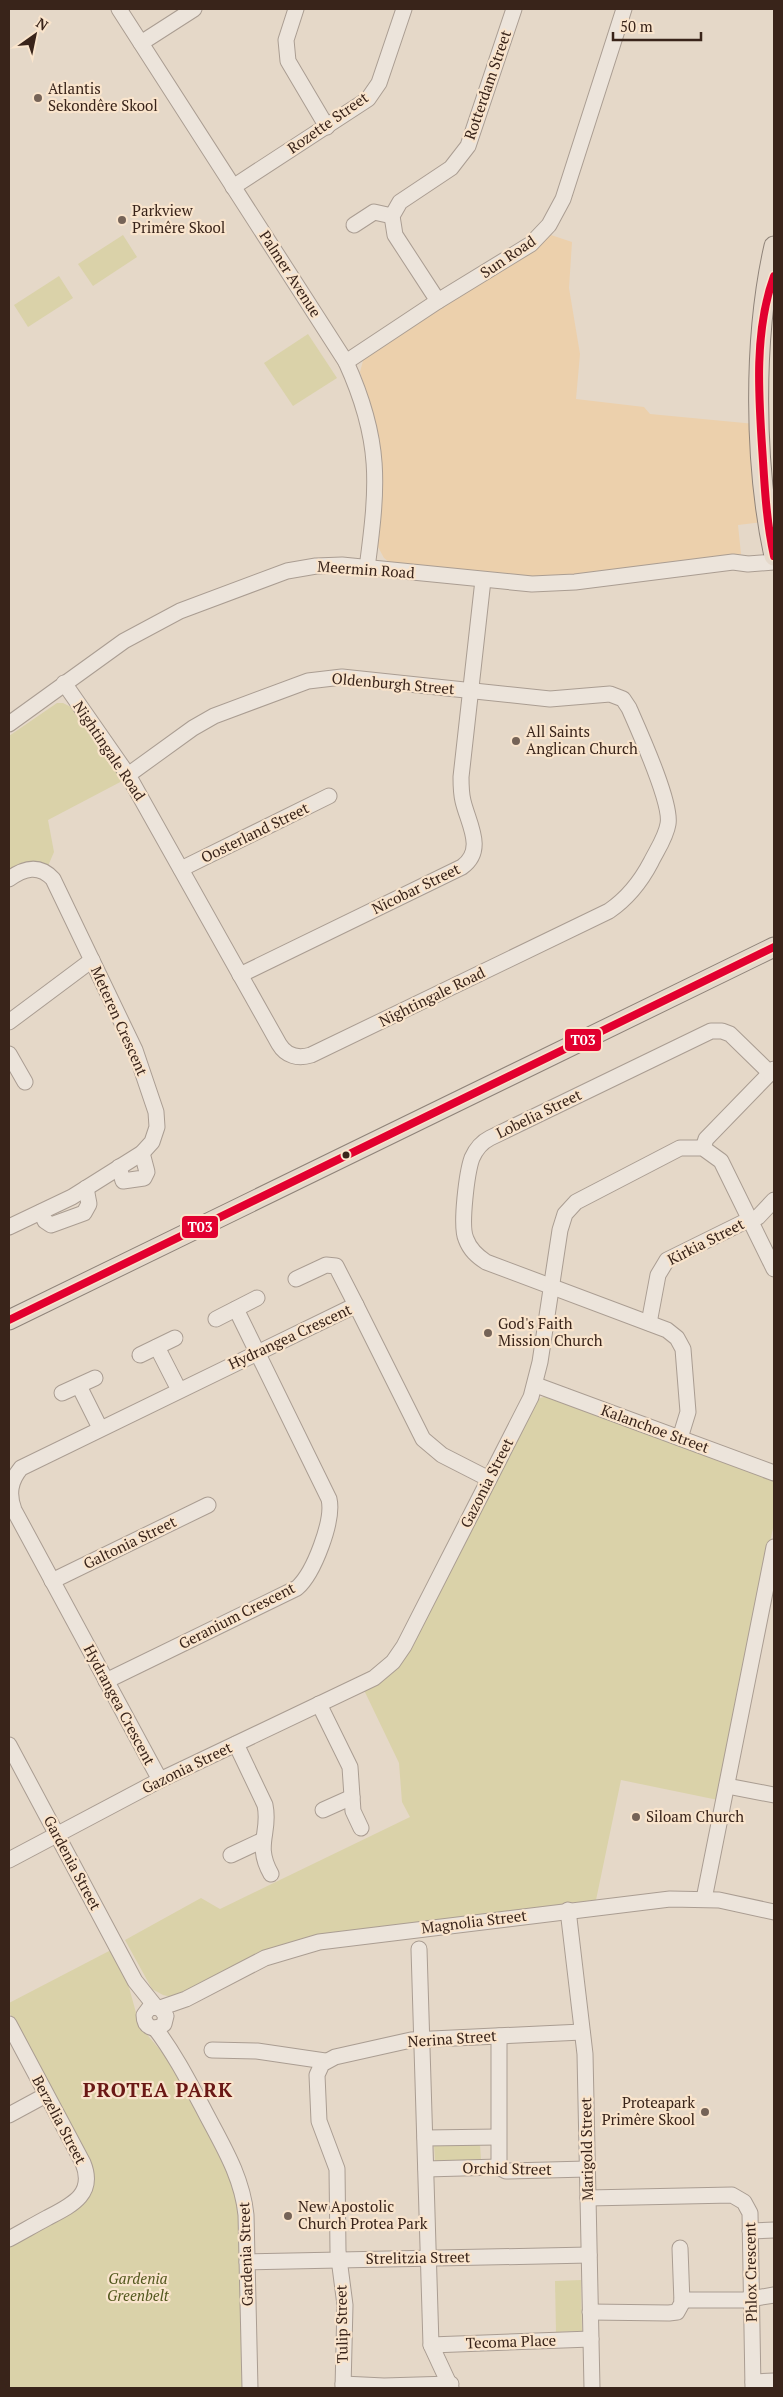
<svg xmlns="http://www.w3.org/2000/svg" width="783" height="2397" font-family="'PT Serif',serif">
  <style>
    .green { fill: #dad2a9 }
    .sand { fill: #ecd0ac }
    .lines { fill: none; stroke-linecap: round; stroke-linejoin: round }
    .minor-casing { stroke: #aa9d92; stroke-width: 17 }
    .major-casing { stroke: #8f8379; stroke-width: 21 }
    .minor { stroke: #ece4db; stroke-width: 15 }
    .major { stroke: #e5d9cb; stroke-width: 19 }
    .bus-1-casing { stroke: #f9e4cc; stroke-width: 11 }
    .bus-1 { stroke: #e2002f; stroke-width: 8 }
    .poi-dot { fill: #756357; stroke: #f9e4cc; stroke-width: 2 }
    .bus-dot { fill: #39241a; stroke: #f9e4cc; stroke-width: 2 }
    .labels { text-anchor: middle; stroke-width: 4.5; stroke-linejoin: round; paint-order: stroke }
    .street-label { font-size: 15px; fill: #39241a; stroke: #f9e4cc }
    .poi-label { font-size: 15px; fill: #39241a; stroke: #f9e4cc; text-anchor: start }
    .park-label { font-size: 15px; font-style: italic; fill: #53581e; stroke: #f9e4cc }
    .district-label { font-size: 20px; font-weight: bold; letter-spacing: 1px; fill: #6a1815; stroke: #f9e4cc }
    .line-badge { stroke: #f9e4cc; stroke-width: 2 }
    .badge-label { font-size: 14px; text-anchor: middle; font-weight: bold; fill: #fff }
  </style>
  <rect width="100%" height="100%" fill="#e5d8c8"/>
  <!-- green -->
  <g class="green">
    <path d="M123,235L137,257L93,286L78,264Z"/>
    <path d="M59,276L73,298L28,327L14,305Z"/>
    <path d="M308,334L337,378L293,406L264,363Z"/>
    <path d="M57,703H63L75,709L126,779L48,820L54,852L48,866C32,862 23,862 9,872V736Z"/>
    <path d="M547,1396L774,1480V1523L718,1800L621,1780L596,1900L332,1934L176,1998L163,1995L152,1989L125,1940L201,1898L220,1909L410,1817L402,1802L399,1763L363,1688L386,1677L537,1399Z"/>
    <path d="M111,1950L127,1980L138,2020L144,2031L172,2064L225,2163L235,2189L239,2216L243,2388H9V2245L72,2210L87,2157L9,2012V2003Z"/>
    <path d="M480,2144L481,2160L435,2161L434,2145Z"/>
    <path d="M581,2280L582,2331L556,2332L555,2281Z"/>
  </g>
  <!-- sand -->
  <path class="sand" d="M551,235L572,242L569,288L580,354L576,399L644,407L650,414L755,424L763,522L738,525L741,554L577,575L530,577L393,565L384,558L377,545L382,501L381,460L374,417L360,372L364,357Z"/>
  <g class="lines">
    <!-- minor casing -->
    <g class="minor-casing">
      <g id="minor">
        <path d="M119,9L346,362C382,441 378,485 367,568"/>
        <path d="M296,9L286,40L288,61L327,127"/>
        <path d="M141,43L194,9"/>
        <path d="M233,187L368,99L379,83L404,9"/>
        <path d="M354,225L374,212L392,216"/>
        <path d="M438,301L395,235L392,216L400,202L451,168L468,146L514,9"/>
        <path d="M346,362L438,301L531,244L549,225L563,199L624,9"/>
        <path d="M64,683L128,775L279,1044C286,1056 298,1059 311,1055L609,911C628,898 640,883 651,862C657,850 666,837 668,824C672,803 639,731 629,708L623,699L610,694L550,699L342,677L308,681L214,716L193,728L128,775"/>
        <path d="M9,724L124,641L180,611L287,571L316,566L342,565L532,584L575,582L733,562L748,564L774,562"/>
        <path d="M181,869L329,796"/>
        <path d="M9,879C24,868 39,864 53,879L135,1050L156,1112L157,1127L152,1142L142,1153L72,1197L9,1227"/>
        <path d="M240,975L462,867C486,850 468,823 463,801C461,793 461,785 461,777L483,580"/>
        <path d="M9,1022L92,960"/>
        <path d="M9,1054L25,1082"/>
        <path d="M703,1148L706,1139L774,1069"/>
        <path d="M119,1167L123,1181L144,1178L147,1172L142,1153"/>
        <path d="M41,1212L45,1221L51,1225L84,1213L89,1204L86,1188"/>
        <path d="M296,1279L326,1265L336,1266L356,1305"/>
        <path d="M216,1319L257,1298"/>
        <path d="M649,1323L658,1275L667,1260L742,1223L758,1217L774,1200"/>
        <path d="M157,1347L179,1390"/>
        <path d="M140,1355L175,1338"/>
        <path d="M536,1385L774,1473"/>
        <path d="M79,1386L100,1428"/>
        <path d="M62,1393L95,1378"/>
        <path d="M680,1438L688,1412L683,1349L677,1338L667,1330L486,1262C477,1256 470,1250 466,1239C460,1226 467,1172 472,1158C476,1149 482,1142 490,1138L711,1031H722L730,1034L770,1073"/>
        <path d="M52,1581L208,1505"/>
        <path d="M106,1681L297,1588C314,1573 334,1520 329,1499L236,1309"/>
        <path d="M319,1704L350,1767L353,1811L361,1828"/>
        <path d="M236,1744L265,1805C271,1833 254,1844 271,1874"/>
        <path d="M9,1745L135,1981L155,2006"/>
        <path d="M160,1780L14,1510C8,1494 10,1481 21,1468L356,1305L423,1439L442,1455L489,1479"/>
        <path d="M727,1786L774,1795"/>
        <path d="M323,1810L352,1797"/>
        <path d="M231,1855L263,1840"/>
        <path d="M9,1860L160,1780L374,1678L393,1662L404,1646L531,1397L540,1362L560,1230L565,1214L576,1202L680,1148H703L721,1161L774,1269"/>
        <path d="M704,1899L774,1547"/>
        <path d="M568,1910L585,2054L592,2388"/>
        <path d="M419,1949L431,2345L451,2388"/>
        <path d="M160,2008L166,2016L164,2024C154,2032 144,2027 144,2015L150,2007L160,2008L186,1999L265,1958L319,1942L670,1899L719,1900L774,1912"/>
        <path d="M9,2024L83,2163C96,2195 70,2206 47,2218C34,2225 22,2232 9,2239"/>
        <path d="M155,2028C174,2053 188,2080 203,2108C221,2143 242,2175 246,2215L250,2388"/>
        <path d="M499,2036V2167"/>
        <path d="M212,2050L257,2051L325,2061"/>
        <path d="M9,2115L46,2095"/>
        <path d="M425,2138L498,2137"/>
        <path d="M426,2169L499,2167L506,2171L587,2169"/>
        <path d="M588,2198L732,2195L744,2202L750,2213L753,2388"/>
        <path d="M750,2231L774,2230"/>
        <path d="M247,2262L589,2255"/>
        <path d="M682,2300H744L774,2295"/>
        <path d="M590,2312L669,2313L677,2312L682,2303L680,2248"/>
        <path d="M431,2345L591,2339"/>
        <path d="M753,2382L774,2381"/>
        <path d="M343,2384L384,2386L451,2384"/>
        <path d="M343,2388L345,2305L338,2251L337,2169L319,2121L317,2075L322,2064L335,2057L411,2040L582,2032"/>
      </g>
    </g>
    <!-- major casing -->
    <g class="major-casing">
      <g id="major">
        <path d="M774,246C753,338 754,464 774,556"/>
        <path d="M9,1320L774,947"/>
      </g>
    </g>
    <!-- minor -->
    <use href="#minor" class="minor"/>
    <!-- major -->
    <use href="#major" class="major"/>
    <!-- bus-1 casing -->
    <g class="bus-1-casing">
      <g id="bus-1">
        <path d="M774,276C753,334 759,401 763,461C765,493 767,525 774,556"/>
        <path d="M9,1320L774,947"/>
      </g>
    </g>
    <!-- bus-1 -->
    <use href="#bus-1" class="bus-1"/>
  </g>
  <!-- markers -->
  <g class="poi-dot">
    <circle cx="38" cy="98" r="5"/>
    <circle cx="122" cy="220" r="5"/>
    <circle cx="516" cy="741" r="5"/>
    <circle cx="488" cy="1333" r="5"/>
    <circle cx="636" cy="1817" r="5"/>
    <circle cx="705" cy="2112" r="5"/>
    <circle cx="288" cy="2216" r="5"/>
  </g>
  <circle class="bus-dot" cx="346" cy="1155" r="4.5"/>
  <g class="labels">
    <!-- street labels -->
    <g class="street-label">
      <text transform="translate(488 85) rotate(-71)" y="5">Rotterdam Street</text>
      <text transform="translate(328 123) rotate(-35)" y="5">Rozette Street</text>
      <text transform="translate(508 257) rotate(-34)" y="5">Sun Road</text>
      <text transform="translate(290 274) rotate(57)" y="5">Palmer Avenue</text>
      <text transform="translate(366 570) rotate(4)" y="5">Meermin Road</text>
      <text transform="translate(393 684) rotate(5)" y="5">Oldenburgh Street</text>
      <text transform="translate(109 751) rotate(56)" y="5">Nightingale Road</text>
      <text transform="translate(255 833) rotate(-26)" y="5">Oosterland Street</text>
      <text transform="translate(416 889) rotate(-26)" y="5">Nicobar Street</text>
      <text transform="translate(432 997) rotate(-26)" y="5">Nightingale Road</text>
      <text transform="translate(119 1021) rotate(66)" y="5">Meteren Crescent</text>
      <text transform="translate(539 1114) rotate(-26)" y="5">Lobelia Street</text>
      <text transform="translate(706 1242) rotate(-27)" y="5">Kirkia Street</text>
      <text transform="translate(290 1337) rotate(-25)" y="5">Hydrangea Crescent</text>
      <text transform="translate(655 1429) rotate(20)" y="5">Kalanchoe Street</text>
      <text transform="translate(487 1483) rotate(-63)" y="5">Gazonia Street</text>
      <text transform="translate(130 1543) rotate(-26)" y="5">Galtonia Street</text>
      <text transform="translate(237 1616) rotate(-27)" y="5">Geranium Crescent</text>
      <text transform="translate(119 1705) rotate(62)" y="5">Hydrangea Crescent</text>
      <text transform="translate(187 1768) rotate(-26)" y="5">Gazonia Street</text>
      <text transform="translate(72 1863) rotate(62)" y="5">Gardenia Street</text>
      <text transform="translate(474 1922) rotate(-7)" y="5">Magnolia Street</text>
      <text transform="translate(452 2039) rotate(-4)" y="5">Nerina Street</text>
      <text transform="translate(59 2120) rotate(62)" y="5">Berzelia Street</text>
      <text transform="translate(587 2149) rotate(-91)" y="5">Marigold Street</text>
      <text transform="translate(507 2169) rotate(1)" y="5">Orchid Street</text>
      <text transform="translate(246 2254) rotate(-92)" y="5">Gardenia Street</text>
      <text transform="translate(418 2258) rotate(-1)" y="5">Strelitzia Street</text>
      <text transform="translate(751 2272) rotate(-91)" y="5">Phlox Crescent</text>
      <text transform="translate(342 2324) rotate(-91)" y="5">Tulip Street</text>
      <text transform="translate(511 2342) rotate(-2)" y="5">Tecoma Place</text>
    </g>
    <!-- poi labels -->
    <g class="poi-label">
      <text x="48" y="94">Atlantis<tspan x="48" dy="17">Sekondêre Skool</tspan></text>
      <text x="132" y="216">Parkview<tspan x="132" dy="17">Primêre Skool</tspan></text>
      <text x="526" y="737">All Saints<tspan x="526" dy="17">Anglican Church</tspan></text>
      <text x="498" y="1329">God's Faith<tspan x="498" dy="17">Mission Church</tspan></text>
      <text x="646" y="1822">Siloam Church</text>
      <text x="695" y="2108" text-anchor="end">Proteapark<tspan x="695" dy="17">Primêre Skool</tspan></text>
      <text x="298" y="2212">New Apostolic<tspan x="298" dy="17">Church Protea Park</tspan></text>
    </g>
    <!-- park labels -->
    <g class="park-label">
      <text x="138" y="2284">Gardenia<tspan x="138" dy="17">Greenbelt</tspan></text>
    </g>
    <!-- district labels -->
    <g class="district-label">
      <text x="158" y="2097">PROTEA PARK</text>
    </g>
  </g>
  <g class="line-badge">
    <rect x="564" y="1028" width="38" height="24" rx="5" fill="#e2002f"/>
    <rect x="181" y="1215" width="38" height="24" rx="5" fill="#e2002f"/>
  </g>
  <g class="badge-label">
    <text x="583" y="1045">T03</text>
    <text x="200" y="1232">T03</text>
  </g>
  <!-- border -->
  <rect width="783" height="2397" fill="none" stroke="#39241a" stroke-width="20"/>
  <!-- north arrow -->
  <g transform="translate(35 35) rotate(33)" stroke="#f9e4cc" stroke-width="4" paint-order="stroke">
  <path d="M0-4L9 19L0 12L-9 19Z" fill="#39241a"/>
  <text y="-8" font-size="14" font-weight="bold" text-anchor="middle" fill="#39241a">N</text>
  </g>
  <!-- scale -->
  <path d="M613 32v8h88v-8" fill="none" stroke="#39241a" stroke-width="2.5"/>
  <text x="620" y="32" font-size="15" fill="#39241a" stroke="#f9e4cc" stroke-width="4" paint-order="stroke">50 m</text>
</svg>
